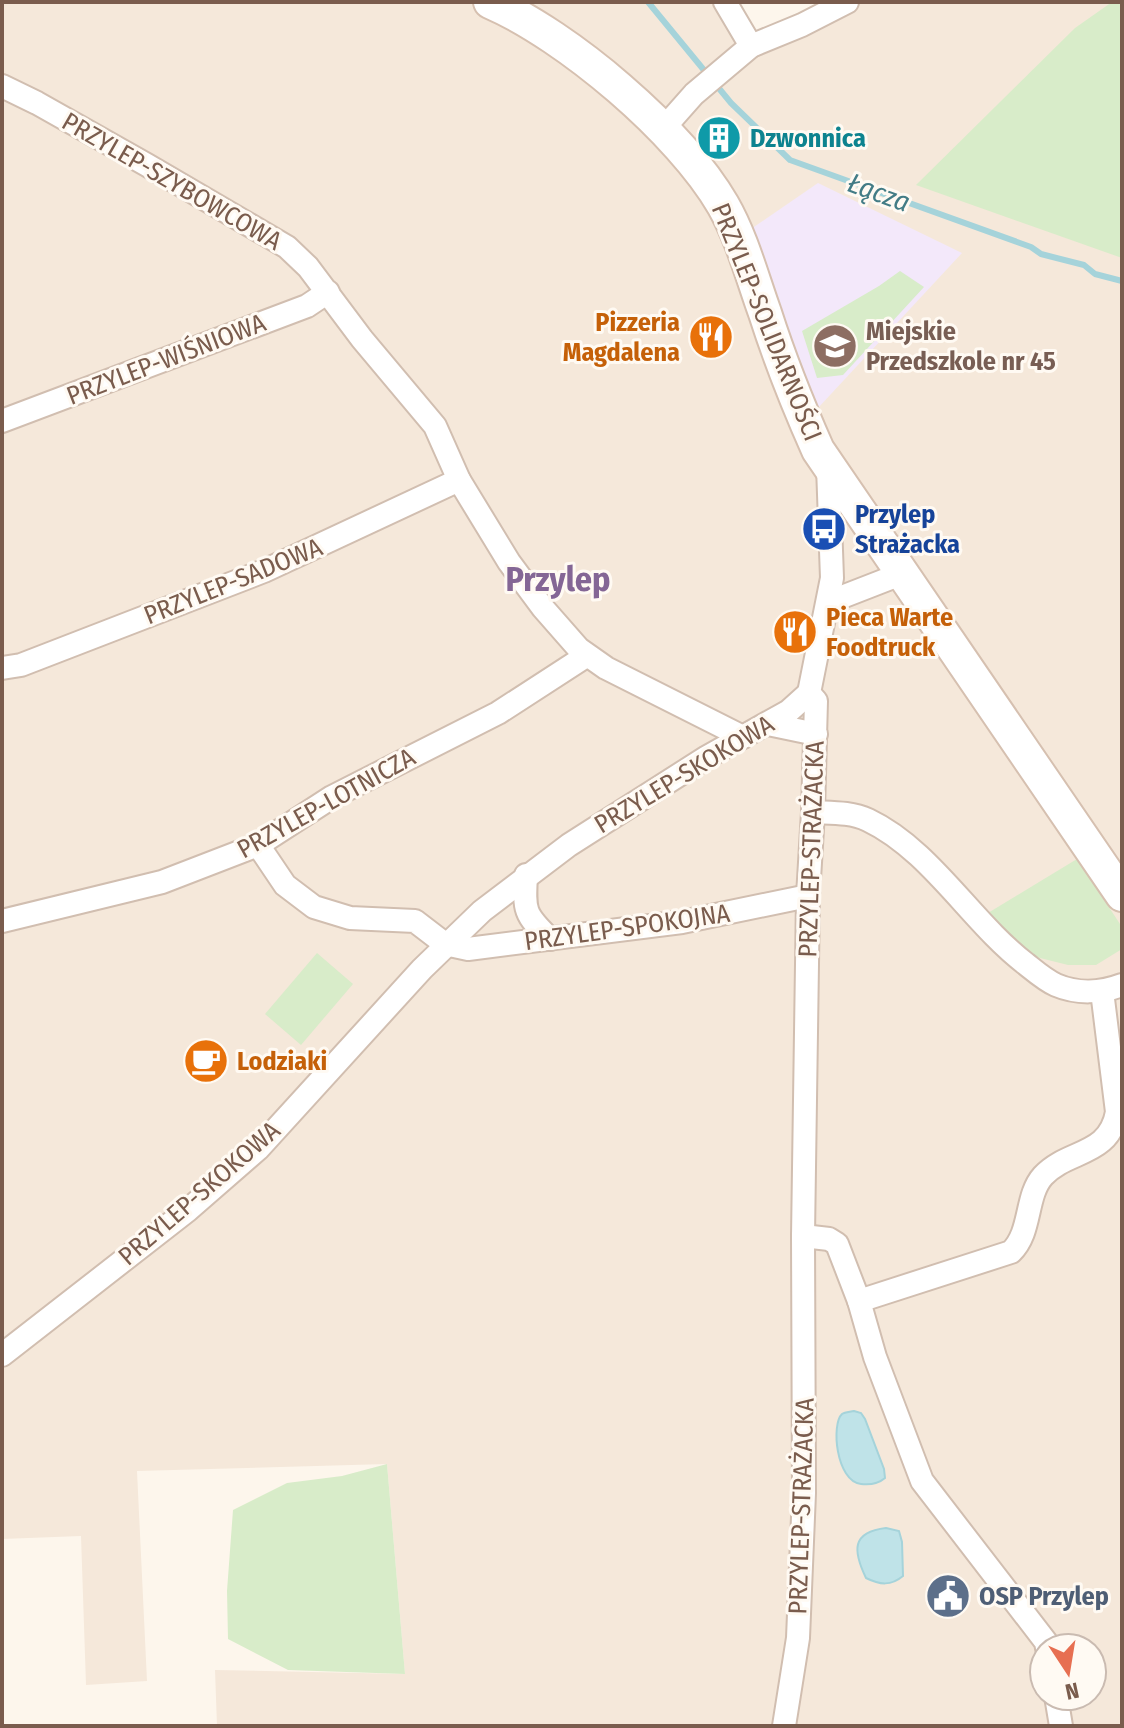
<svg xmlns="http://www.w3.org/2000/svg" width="1124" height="1728" font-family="'Fira Sans Condensed',sans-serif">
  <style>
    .residential { fill: #f5e8da; fill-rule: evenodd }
    .education { fill: #f3e8fa }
    .green { fill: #d8ecc9 }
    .water { fill: #bfe3e8; stroke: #a5d3da; stroke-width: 2 }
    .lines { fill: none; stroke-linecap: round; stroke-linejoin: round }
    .stream { stroke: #a5d3da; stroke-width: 6 }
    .street-casing { stroke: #d1beb0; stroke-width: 26 }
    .secondary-casing { stroke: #d6c0b0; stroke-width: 36 }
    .street { stroke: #fff; stroke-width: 22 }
    .secondary { stroke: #fff; stroke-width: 32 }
    .labels { text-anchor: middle; stroke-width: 6; stroke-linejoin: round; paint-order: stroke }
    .culture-label { font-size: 26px; font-weight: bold; fill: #0d838f; stroke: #fffaf3; text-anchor: start }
    .street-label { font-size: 26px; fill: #7a5c4d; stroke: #fffaf3 }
    .food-label { font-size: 26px; font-weight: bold; fill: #c56008; stroke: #fffaf3; text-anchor: start }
    .education-label { font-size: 26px; font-weight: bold; fill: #785e54; stroke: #fffaf3; text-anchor: start }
    .transit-label { font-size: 26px; font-weight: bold; fill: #164399; stroke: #fffaf3; text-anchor: start }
    .service-label { font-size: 26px; font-weight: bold; fill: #4e5e75; stroke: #fffaf3; text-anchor: start }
    .water-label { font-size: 28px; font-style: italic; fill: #437c86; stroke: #fffaf3 }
    .district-label { font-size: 34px; font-weight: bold; fill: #846695; stroke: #fffaf3 }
  </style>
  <rect width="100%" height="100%" fill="#fdf6ec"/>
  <!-- residential -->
  <path class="residential" d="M2,2H735L759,47L848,2H1122V1726H217L215,1670L405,1674L387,1464L137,1471L147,1681L86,1685L81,1536L2,1539ZM1044,1648H1092V1696H1044Z"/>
  <!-- education -->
  <path class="education" d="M818,183L962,253L818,408L751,229Z"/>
  <!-- green -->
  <g class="green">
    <path d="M1112,2H1122V258L916,185L1075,28Z"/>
    <path d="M900,271L924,287L843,375L817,378L802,331L879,286Z"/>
    <path d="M1077,859L1122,927V949L1096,965H1068L1032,956L983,916Z"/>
    <path d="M317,953L353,984L301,1045L265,1014Z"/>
    <path d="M387,1464L405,1674L288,1670L228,1639L227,1591L233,1510L287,1483L342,1476Z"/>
  </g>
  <!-- water -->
  <g class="water">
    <path d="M854,1411L861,1413L865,1419L884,1469L885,1478C878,1484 870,1485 861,1484C836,1481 831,1424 842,1414C845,1412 850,1412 854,1411Z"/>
    <path d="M886,1528L899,1531L902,1542L903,1576C891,1586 880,1585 866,1578C853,1551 851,1532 886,1528Z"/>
  </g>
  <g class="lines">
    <!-- stream -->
    <path class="stream" d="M648,2L731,103L790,160L1031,247L1041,254L1084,265L1095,274L1122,281"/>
    <!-- street casing -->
    <g class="street-casing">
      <g id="street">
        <path d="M725,2L751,46"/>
        <path d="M2,86L37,103L147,165L287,247L308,267L362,339L435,426L459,480L509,562L543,608L579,649L606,668L743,737"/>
        <path d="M663,129L694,94L751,46L802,25L847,2"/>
        <path d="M2,421L307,306L328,292"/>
        <path d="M829,602L901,574"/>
        <path d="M2,668L21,665L264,571L459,480"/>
        <path d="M768,724L816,734"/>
        <path d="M813,812C831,813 851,812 868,820C931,850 971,922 1026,964C1036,972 1045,980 1056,985C1077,994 1101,993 1122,985"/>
        <path d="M258,845L285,885L314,907L350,918L415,921L445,944L468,949L682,922L808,896"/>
        <path d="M526,875C524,911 524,914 550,939"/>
        <path d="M2,921L162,882L258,845L332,797L498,713L586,656"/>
        <path d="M803,1236L829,1239L837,1244L859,1301L875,1357L922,1481L1046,1642L1047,1648"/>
        <path d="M859,1301L1011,1252C1032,1232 1025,1196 1043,1176C1068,1149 1109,1157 1117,1112L1102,991"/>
        <path d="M2,1355L188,1210L258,1149L422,969L482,911L569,845L707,757L789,711L809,693"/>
        <path d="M1056,1696L1061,1726"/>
        <path d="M784,1726L798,1638L804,1493L803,1236L808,896L813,812L816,701L809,693L832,578L828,466"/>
      </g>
    </g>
    <!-- secondary casing -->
    <g class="secondary-casing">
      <path id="secondary" d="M490,2C568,36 680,131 723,205C742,238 752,277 765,313C780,360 798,405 818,450L1122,895"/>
    </g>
    <!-- street -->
    <use href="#street" class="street"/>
    <!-- secondary -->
    <use href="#secondary" class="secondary"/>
  </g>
  <!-- icons -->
  <defs>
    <g id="building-disc" transform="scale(2.3)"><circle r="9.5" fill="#0f9aa8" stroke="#fffaf3"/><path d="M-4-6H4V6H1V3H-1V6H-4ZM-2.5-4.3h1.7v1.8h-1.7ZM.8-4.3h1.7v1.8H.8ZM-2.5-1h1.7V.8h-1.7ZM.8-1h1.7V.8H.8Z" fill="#fff"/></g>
    <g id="restaurant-disc" transform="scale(2.3)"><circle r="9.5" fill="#e8710a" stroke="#fffaf3"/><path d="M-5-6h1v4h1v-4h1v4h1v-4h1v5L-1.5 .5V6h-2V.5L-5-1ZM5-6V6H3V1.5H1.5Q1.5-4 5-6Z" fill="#fff"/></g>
    <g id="school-disc" transform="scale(2.3)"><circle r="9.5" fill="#8d6e63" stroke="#fffaf3"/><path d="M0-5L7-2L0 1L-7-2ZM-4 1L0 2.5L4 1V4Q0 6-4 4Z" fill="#fff"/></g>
    <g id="bus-disc" transform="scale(2.3)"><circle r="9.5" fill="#1a4fb4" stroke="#fffaf3"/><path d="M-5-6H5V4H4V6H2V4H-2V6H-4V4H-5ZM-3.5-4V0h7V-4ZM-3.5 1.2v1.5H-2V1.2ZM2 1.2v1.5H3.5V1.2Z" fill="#fff"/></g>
    <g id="cafe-disc" transform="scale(2.3)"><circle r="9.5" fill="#e8710a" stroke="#fffaf3"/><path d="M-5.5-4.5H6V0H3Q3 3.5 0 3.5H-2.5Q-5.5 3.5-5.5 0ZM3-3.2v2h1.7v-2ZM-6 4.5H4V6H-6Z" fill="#fff"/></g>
    <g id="civic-disc" transform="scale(2.3)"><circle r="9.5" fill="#5c6f8a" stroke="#fffaf3"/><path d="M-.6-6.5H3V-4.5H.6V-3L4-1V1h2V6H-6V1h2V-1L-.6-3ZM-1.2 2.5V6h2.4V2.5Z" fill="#fff"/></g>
  </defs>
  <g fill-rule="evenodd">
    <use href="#building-disc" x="719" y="138"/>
    <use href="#restaurant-disc" x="711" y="337"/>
    <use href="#school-disc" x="835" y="346"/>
    <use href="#bus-disc" x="824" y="529"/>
    <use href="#restaurant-disc" x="795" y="632"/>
    <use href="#cafe-disc" x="206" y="1061"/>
    <use href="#civic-disc" x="948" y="1596"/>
  </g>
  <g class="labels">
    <!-- culture labels -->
    <g class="culture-label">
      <text x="750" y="147">Dzwonnica</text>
    </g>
    <!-- street labels -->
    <g class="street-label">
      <text transform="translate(172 181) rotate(30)" y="9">PRZYLEP-SZYBOWCOWA</text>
      <text transform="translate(767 322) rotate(68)" y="9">PRZYLEP-SOLIDARNOŚCI</text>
      <text transform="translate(166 359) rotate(-21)" y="9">PRZYLEP-WIŚNIOWA</text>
      <text transform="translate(233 581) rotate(-22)" y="9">PRZYLEP-SADOWA</text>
      <text transform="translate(684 774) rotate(-31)" y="9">PRZYLEP-SKOKOWA</text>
      <text transform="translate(326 803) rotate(-29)" y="9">PRZYLEP-LOTNICZA</text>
      <text transform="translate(811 849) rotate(-88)" y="9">PRZYLEP-STRAŻACKA</text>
      <text transform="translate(627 927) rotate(-8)" y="9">PRZYLEP-SPOKOJNA</text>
      <text transform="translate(199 1193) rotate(-41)" y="9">PRZYLEP-SKOKOWA</text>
      <text transform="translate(801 1506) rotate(-88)" y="9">PRZYLEP-STRAŻACKA</text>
    </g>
    <!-- food labels -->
    <g class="food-label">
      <text x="680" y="331" text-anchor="end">Pizzeria<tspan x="680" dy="30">Magdalena</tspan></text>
      <text x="826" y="626">Pieca Warte<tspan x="826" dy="30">Foodtruck</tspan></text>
      <text x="237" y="1070">Lodziaki</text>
    </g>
    <!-- education labels -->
    <g class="education-label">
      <text x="866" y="340">Miejskie<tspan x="866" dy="30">Przedszkole nr 45</tspan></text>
    </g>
    <!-- transit labels -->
    <g class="transit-label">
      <text x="855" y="523">Przylep<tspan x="855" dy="30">Strażacka</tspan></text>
    </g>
    <!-- service labels -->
    <g class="service-label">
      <text x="979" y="1605">OSP Przylep</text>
    </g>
    <!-- water labels -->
    <g class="water-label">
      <text transform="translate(879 192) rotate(20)" y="10">Łącza</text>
    </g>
    <!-- district labels -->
    <g class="district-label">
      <text x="558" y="591">Przylep</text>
    </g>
  </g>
  <!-- border -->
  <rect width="1124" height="1728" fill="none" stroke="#7a5c4d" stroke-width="8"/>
  <!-- north arrow -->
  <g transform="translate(1068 1672) rotate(168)"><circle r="38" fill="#fffaf3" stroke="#cabbb1" stroke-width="2"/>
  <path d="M0-6L14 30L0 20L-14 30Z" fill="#e76f51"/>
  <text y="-12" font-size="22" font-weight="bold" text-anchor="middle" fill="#7a5c4d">N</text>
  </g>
</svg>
